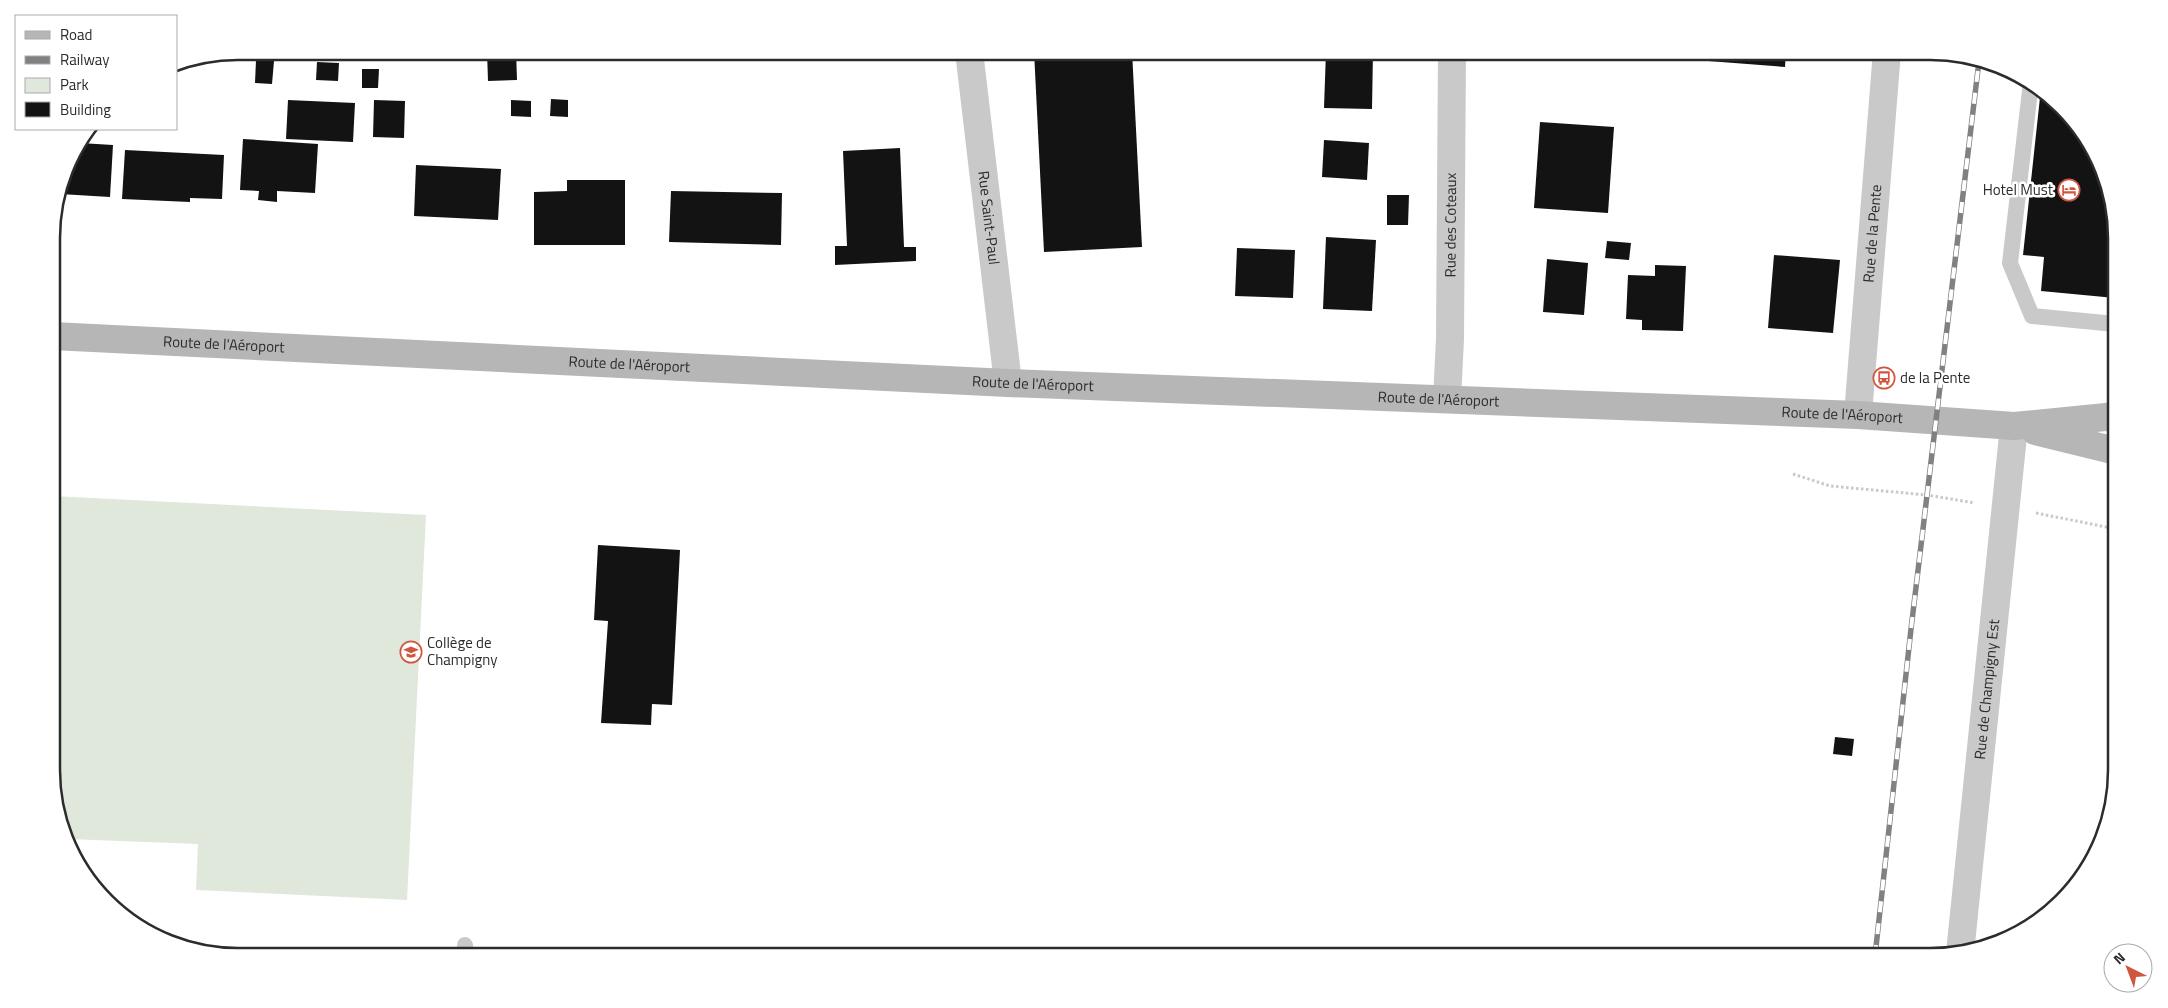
<svg xmlns="http://www.w3.org/2000/svg" width="2168" height="1008" font-family="'Titillium Web',sans-serif">
  <style>
    .green { fill: #dfe8db }
    .building { fill: #131313 }
    .lines { fill: none; stroke-linecap: round; stroke-linejoin: round }
    .path { stroke: #c9c9c9; stroke-width: 3; stroke-dasharray: 2.5 2.5; stroke-linecap: butt }
    .service { stroke: #c9c9c9; stroke-width: 16 }
    .minor { stroke: #c9c9c9; stroke-width: 28 }
    .tertiary { stroke: #c9c9c9; stroke-width: 28 }
    .secondary { stroke: #b6b6b6; stroke-width: 28 }
    .rail-casing { stroke: #818181; stroke-width: 5.5 }
    .rail { stroke: #fff; stroke-width: 4; stroke-dasharray: 11; stroke-linecap: butt }
    .labels { text-anchor: middle; stroke-width: 5; stroke-linejoin: round; paint-order: stroke }
    .poi-label { font-size: 15px; fill: #2c2c2c; stroke: #fff; text-anchor: start }
    .street-label { font-size: 15px; fill: #2c2c2c; stroke: #fff }
    .rim { fill: none; stroke: #2c2c2c; stroke-width: 2.5 }
  </style>
  <rect width="100%" height="100%" fill="#fff"/>
  <!-- green -->
  <path class="green" d="M52,496L426,515L407,900L196,890L198,844L69,839V847L65,841L53,795Z"/>
  <!-- building -->
  <g class="building">
    <path d="M487,51H516L517,80L488,81Z"/>
    <path d="M669,51H698L697,55Z"/>
    <path d="M1034,51H1132L1142,247L1044,252Z"/>
    <path d="M1326,51H1373L1372,109L1324,108Z"/>
    <path d="M1708,51H1786L1785,67L1708,61Z"/>
    <path d="M256,60L274,61L272,84L255,83Z"/>
    <path d="M317,62L339,63L338,81L316,80Z"/>
    <path d="M362,69H379L378,88H362Z"/>
    <path d="M2041,88L2078,124L2103,167L2115,214V298L2041,291L2044,257L2023,255Z"/>
    <path d="M551,99L568,100V117L550,116Z"/>
    <path d="M288,100L355,103L353,142L286,139Z"/>
    <path d="M374,100L405,101L404,138L373,137Z"/>
    <path d="M511,100L531,101V117L511,116Z"/>
    <path d="M1540,122L1614,127L1608,213L1534,208Z"/>
    <path d="M243,139L318,144L315,193L277,191V202L258,200L259,191L240,190Z"/>
    <path d="M1324,140L1369,143L1367,180L1322,177Z"/>
    <path d="M80,143L113,145L110,197L60,194L70,155Z"/>
    <path d="M900,148L904,247H916V261L835,265V246H847L843,151Z"/>
    <path d="M125,150L224,155L222,199L190,198V202L122,199Z"/>
    <path d="M416,165L501,169L498,220L414,216Z"/>
    <path d="M567,180H625V245H534V192L567,191Z"/>
    <path d="M671,191L782,193L781,245L669,242Z"/>
    <path d="M1387,195H1409L1408,225H1387Z"/>
    <path d="M1326,237L1376,240L1372,311L1323,309Z"/>
    <path d="M1607,241L1631,243L1629,260L1605,258Z"/>
    <path d="M1237,248L1295,250L1293,298L1235,296Z"/>
    <path d="M1774,255L1840,260L1833,333L1768,328Z"/>
    <path d="M1547,259L1588,263L1584,315L1543,312Z"/>
    <path d="M1655,265L1686,266L1683,331L1642,330V320L1626,319L1628,275L1655,276Z"/>
    <path d="M598,545L680,550L672,705L652,704L651,725L601,723L608,621L594,620Z"/>
    <path d="M1835,737L1854,739L1852,756L1833,754Z"/>
  </g>
  <g class="lines">
    <!-- path -->
    <g class="path">
      <path d="M1793,474L1830,486L1927,495L1975,503"/>
      <path d="M2036,513L2116,529"/>
    </g>
    <!-- service -->
    <g class="service">
      <path d="M2031,82L2010,263L2032,316L2115,324"/>
      <path d="M465,945L466,957"/>
    </g>
    <!-- minor -->
    <g class="minor">
      <path id="s1" d="M1447,399L1450,339L1452,51"/>
      <path id="s2" d="M1858,415L1887,51"/>
      <path id="s3" d="M1960,953L2014,426"/>
    </g>
    <!-- tertiary -->
    <path class="tertiary" id="s4" d="M969,51L1008,383"/>
    <!-- secondary -->
    <g class="secondary">
      <path id="s5" d="M52,336L1008,383L1858,415L2014,426L2116,416"/>
      <path d="M2035,431L2116,451"/>
    </g>
    <!-- rail casing -->
    <g class="rail-casing">
      <path id="rail" d="M1875,956L1911,629L1979,61"/>
    </g>
    <!-- rail -->
    <use href="#rail" class="rail"/>
  </g>
  <!-- icons -->
  <defs>
    <g id="hotel-ring" transform="scale(1.125)"><circle r="9.5" fill="#fff" stroke="#d15640" stroke-width="1.5"/><path d="M-6-4.5h1.5V1H6V5H4.5V3h-9V5H-6ZM-4 0a1.8 1.8 0 1 1 3.6 0ZM.5 0V-2.5h3Q6-2.5 6 0Z" fill="#d15640"/></g>
    <g id="bus-ring" transform="scale(1.125)"><circle r="9.5" fill="#fff" stroke="#d15640" stroke-width="1.5"/><path d="M-5-6H5V4H4V6H2V4H-2V6H-4V4H-5ZM-3.5-4V0h7V-4ZM-3.5 1.2v1.5H-2V1.2ZM2 1.2v1.5H3.5V1.2Z" fill="#d15640"/></g>
    <g id="school-ring" transform="scale(1.125)"><circle r="9.5" fill="#fff" stroke="#d15640" stroke-width="1.5"/><path d="M0-5L7-2L0 1L-7-2ZM-4 1L0 2.5L4 1V4Q0 6-4 4Z" fill="#d15640"/></g>
  </defs>
  <g fill-rule="evenodd">
    <use href="#hotel-ring" x="2069" y="190"/>
    <use href="#bus-ring" x="1884" y="378"/>
    <use href="#school-ring" x="411" y="652"/>
  </g>
  <g class="labels">
    <!-- poi labels -->
    <g class="poi-label">
      <text x="2053" y="195" text-anchor="end">Hotel Must</text>
      <text x="1900" y="383">de la Pente</text>
      <text x="427" y="648">Collège de<tspan x="427" dy="17">Champigny</tspan></text>
    </g>
    <!-- street labels -->
    <g class="street-label">
      <text dy="5" stroke="none"><textPath href="#s4" startOffset="168">Rue Saint-Paul</textPath></text>
      <text dy="5" stroke="none"><textPath href="#s1" startOffset="174">Rue des Coteaux</textPath></text>
      <text dy="5" stroke="none"><textPath href="#s2" startOffset="182">Rue de la Pente</textPath></text>
      <text dy="5" stroke="none"><textPath href="#s5" startOffset="172">Route de l'Aéroport</textPath></text>
      <text dy="5" stroke="none"><textPath href="#s5" startOffset="578">Route de l'Aéroport</textPath></text>
      <text dy="5" stroke="none"><textPath href="#s5" startOffset="982">Route de l'Aéroport</textPath></text>
      <text dy="5" stroke="none"><textPath href="#s5" startOffset="1388">Route de l'Aéroport</textPath></text>
      <text dy="5" stroke="none"><textPath href="#s5" startOffset="1792">Route de l'Aéroport</textPath></text>
      <text dy="5" stroke="none"><textPath href="#s3" startOffset="265">Rue de Champigny Est</textPath></text>
    </g>
  </g>
  <!-- crop -->
  <path d="M0 0H2168V1008H0ZM238 60H1930A178 178 0 0 1 2108 238V770A178 178 0 0 1 1930 948H238A178 178 0 0 1 60 770V238A178 178 0 0 1 238 60Z" fill="#fff" fill-rule="evenodd"/>
  <path class="rim" d="M238 60H1930A178 178 0 0 1 2108 238V770A178 178 0 0 1 1930 948H238A178 178 0 0 1 60 770V238A178 178 0 0 1 238 60Z"/>
  <!-- legend -->
  <rect x="15" y="15" width="162" height="115" fill="#ffffff" stroke="#ababab"/>
  <rect x="25" y="31" width="25" height="8" fill="#b6b6b6" stroke="#ababab"/>
  <text x="60" y="40" font-size="15" fill="#2c2c2c">Road</text>
  <rect x="25" y="56" width="25" height="8" fill="#818181" stroke="#ababab"/>
  <text x="60" y="65" font-size="15" fill="#2c2c2c">Railway</text>
  <rect x="25" y="78" width="25" height="15" fill="#dfe8db" stroke="#ababab"/>
  <text x="60" y="90" font-size="15" fill="#2c2c2c">Park</text>
  <rect x="25" y="102" width="25" height="15" fill="#131313" stroke="#ababab"/>
  <text x="60" y="115" font-size="15" fill="#2c2c2c">Building</text>
  <!-- north arrow -->
  <g transform="translate(2128 968) rotate(318)"><circle r="24" fill="#ffffff" stroke="#ababab"/>
  <path d="M0-4L9 19L0 12L-9 19Z" fill="#d15640"/>
  <text y="-8" font-size="14" font-weight="bold" text-anchor="middle" fill="#2c2c2c">N</text>
  </g>
</svg>
